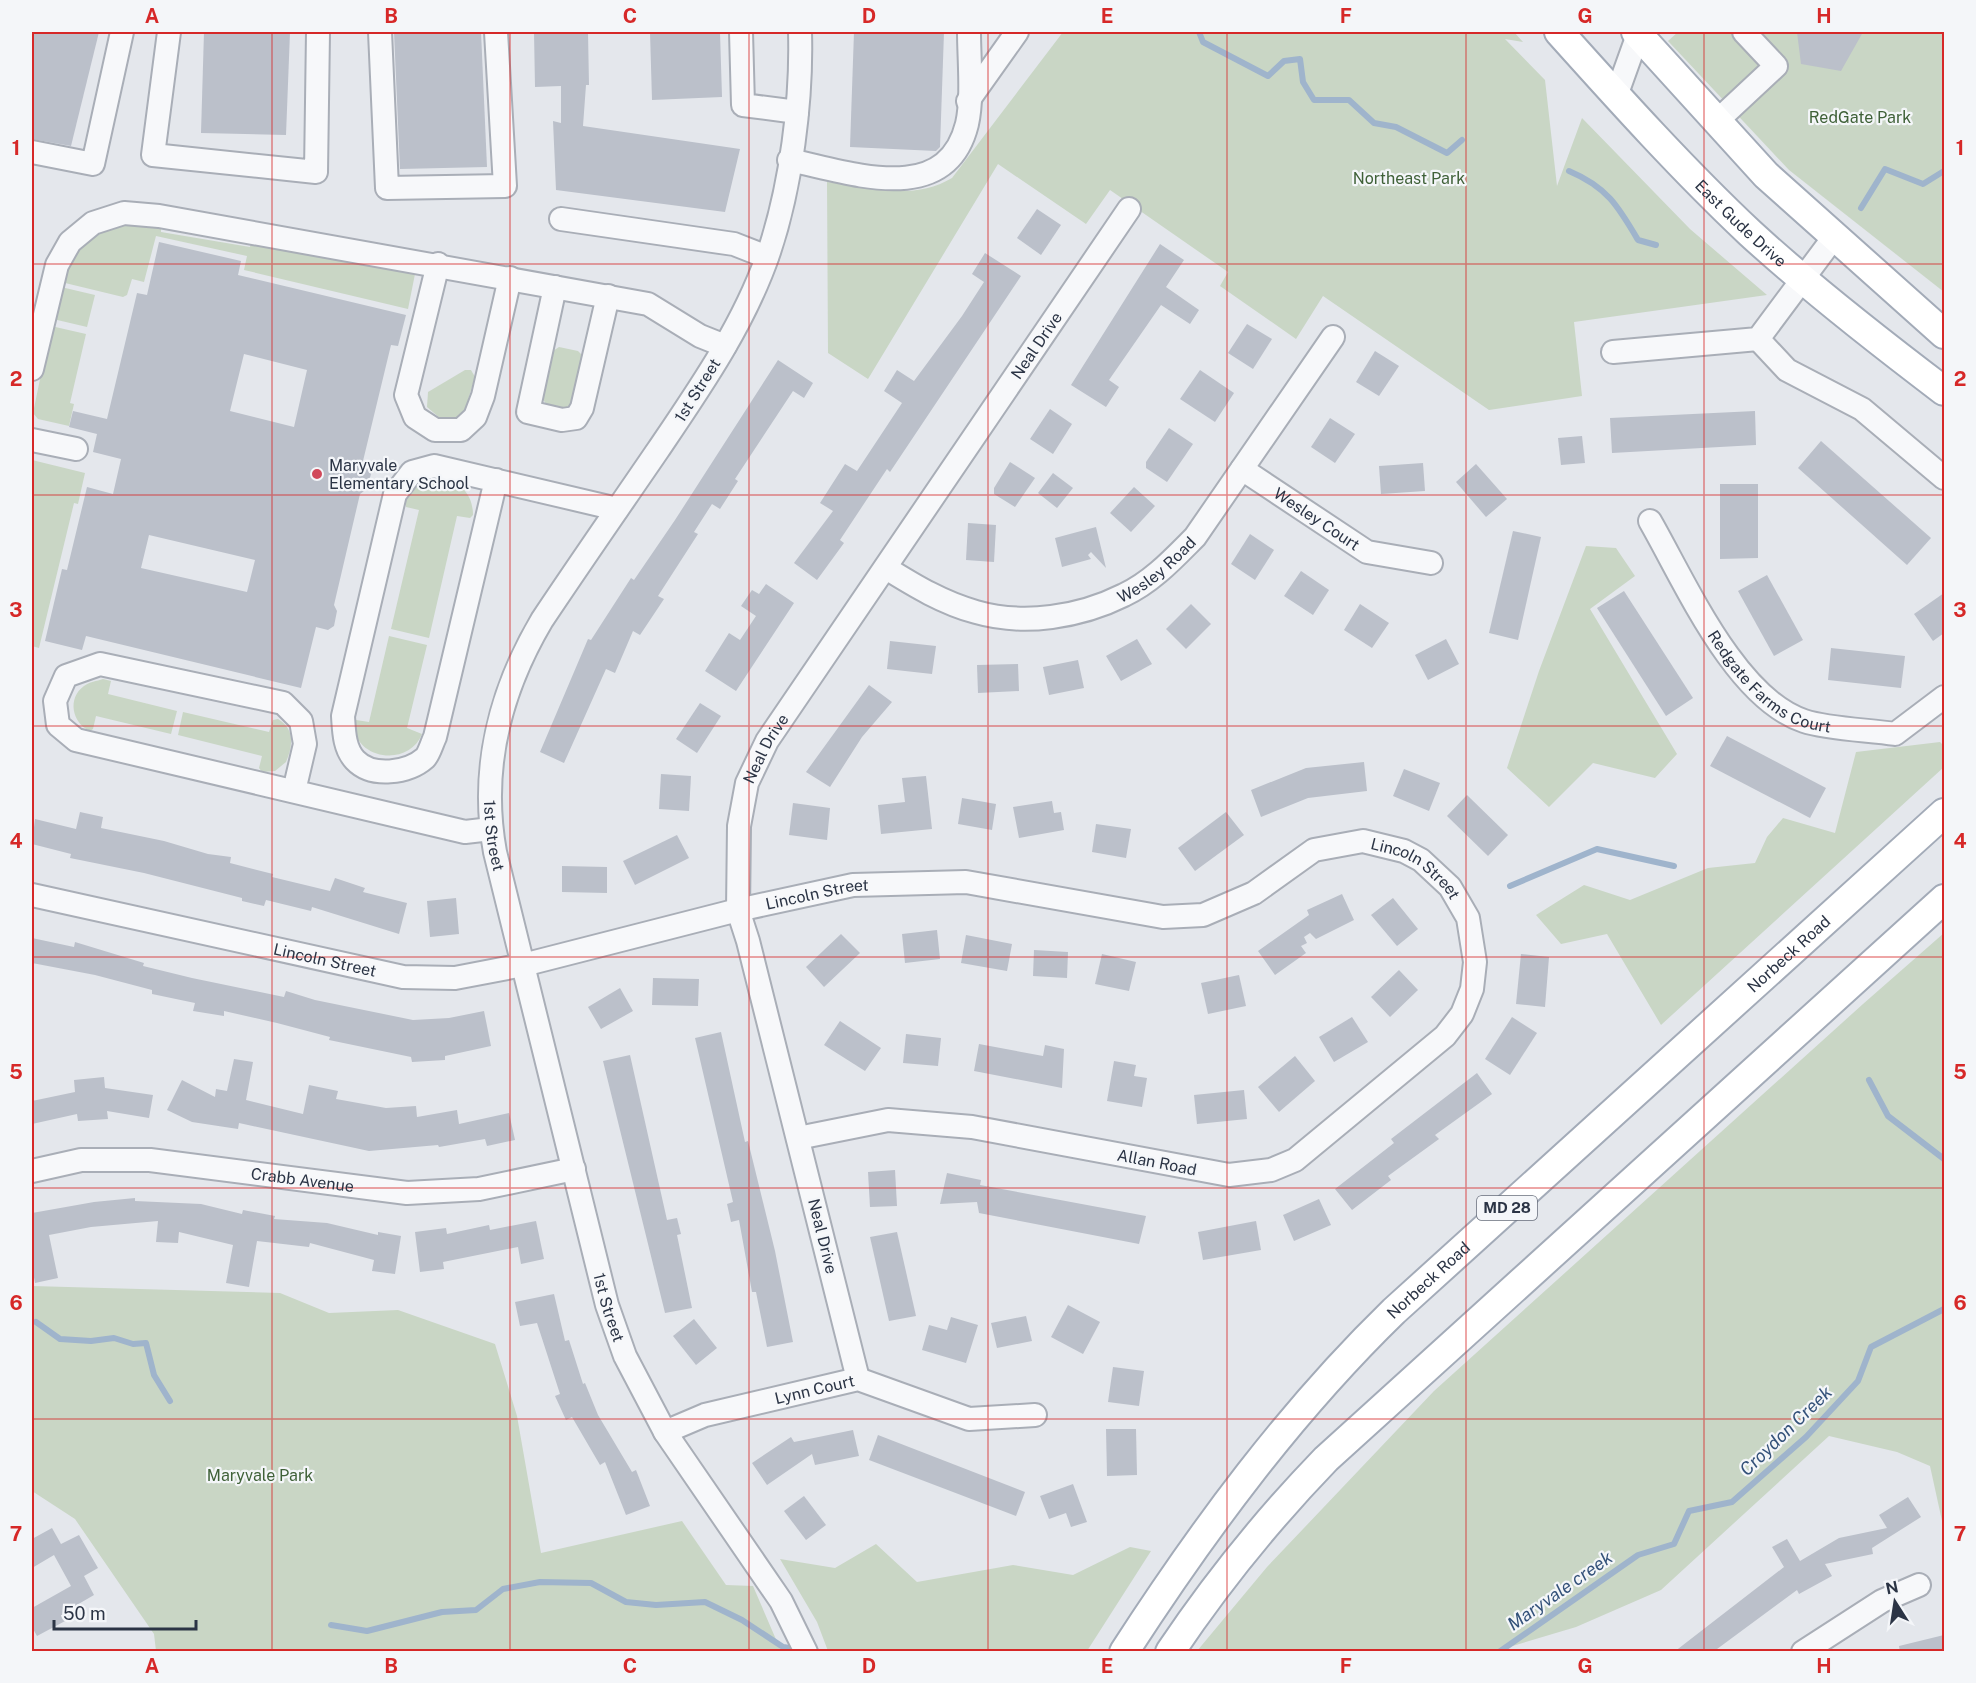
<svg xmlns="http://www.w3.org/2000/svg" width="1976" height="1683" font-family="'Public Sans',sans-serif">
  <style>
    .green { fill: #c9d6c5 }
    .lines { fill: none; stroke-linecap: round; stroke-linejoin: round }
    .stream { stroke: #9fb4cc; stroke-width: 6 }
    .building { fill: #bbc0ca; fill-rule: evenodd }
    .minor-casing { stroke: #a9aeb7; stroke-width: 26 }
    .major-casing { stroke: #a3abb8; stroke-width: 32 }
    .minor { stroke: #f7f8fa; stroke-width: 22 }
    .major { stroke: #fff; stroke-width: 28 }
    .grid { fill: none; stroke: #d62828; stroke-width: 1.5; stroke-opacity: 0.55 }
    .poi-dot { fill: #d1495b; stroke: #f4f6f9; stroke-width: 2 }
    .labels { text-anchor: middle; stroke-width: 4.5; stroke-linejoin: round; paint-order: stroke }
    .shield { fill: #f4f6f9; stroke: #676e7b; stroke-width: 1.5 }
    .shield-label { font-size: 15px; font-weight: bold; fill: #2b3445 }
    .park-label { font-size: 16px; fill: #3f6138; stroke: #f4f6f9 }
    .street-label { font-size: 16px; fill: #2b3445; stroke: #f4f6f9 }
    .poi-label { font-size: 16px; fill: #2b3445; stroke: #f4f6f9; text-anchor: start }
    .water-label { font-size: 18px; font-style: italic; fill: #34527a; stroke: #f4f6f9 }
    .neatline { fill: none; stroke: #d62828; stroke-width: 2 }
    .grid-label { font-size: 20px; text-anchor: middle; font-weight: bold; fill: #d62828 }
  </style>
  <rect width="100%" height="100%" fill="#e4e7ec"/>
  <!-- green -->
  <g class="green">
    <path d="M1063,32H1514L1523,42L1505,39L1545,80L1557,186L1582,118L1690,229L1767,295L1574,322L1582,396L1489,410L1323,296L1296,339L1220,286L1228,272L1110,190L1086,224L998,164L868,379L828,353L827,182C834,182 845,185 854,186C888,192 922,196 952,178Z"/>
    <path d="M1678,32H1944V292L1789,170L1668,41Z"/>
    <path d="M130,222L161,227V232L250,247L251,242L416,269L408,309L244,270L247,256L156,236L144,282L132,279L127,295L123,297L61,282C79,242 87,234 130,222Z"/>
    <path d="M61,287L95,295L87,327L53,319Z"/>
    <path d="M51,326L86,334L70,403L74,404L69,426L38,419L33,413Z"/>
    <path d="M559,347L578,351L583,356L572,404L565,408L546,404L542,398L553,351Z"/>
    <path d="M465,370H471L475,377L464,413L452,420L441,419L427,407L428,392Z"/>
    <path d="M32,460L85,473L78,504L74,503L39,648L32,646Z"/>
    <path d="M440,478C460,481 473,494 473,515L470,518L457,516L429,638L391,629L419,510L406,507L405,502L420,483Z"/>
    <path d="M1586,546L1616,548L1635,576L1590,609L1677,754L1655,778L1593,763L1549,807L1507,768L1539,671Z"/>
    <path d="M389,636L427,645L407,728L422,734C407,771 347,756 356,720L369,722Z"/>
    <path d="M103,679L111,681L108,694L177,711L171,734L96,716L93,729L90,731C72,723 67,698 84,686C89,682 97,681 103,679Z"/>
    <path d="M183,712L269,732L273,720L278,719C295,729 293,746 286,762L275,771L262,772L259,768L262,756L178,735Z"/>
    <path d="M1940,742L1944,746V767L1661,1025L1607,934L1561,944L1536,915L1584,885L1630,900L1708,868L1755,863L1767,837L1783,818L1835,833L1856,752Z"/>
    <path d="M1944,933V1530L1930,1466L1897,1452L1829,1436L1661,1590L1576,1627L1496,1651H1197L1267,1567L1434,1391L1863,1004Z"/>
    <path d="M32,1286L280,1293L329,1313L398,1310L495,1344L517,1416L541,1553L682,1521L726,1585L753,1586L781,1651H156L154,1634L75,1519L32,1491Z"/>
    <path d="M876,1544L917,1582L1013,1565L1073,1575L1130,1547L1151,1551L1087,1651H828L817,1622L780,1559L835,1568Z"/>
  </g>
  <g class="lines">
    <!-- stream -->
    <g class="stream">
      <path d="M1199,32L1203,42L1268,76L1284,61L1300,59L1303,82L1314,100H1349L1374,123L1396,127L1447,153L1462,140"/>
      <path d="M1569,171C1607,187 1618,206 1638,240L1656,245"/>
      <path d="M1861,208L1885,169L1923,184L1944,171"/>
      <path d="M1510,886L1597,849L1674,866"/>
      <path d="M1869,1080L1888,1116L1944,1159"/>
      <path d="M36,1322L60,1339L91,1341L114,1338L133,1344L146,1343L154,1375L170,1401"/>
      <path d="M331,1625L367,1631L442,1612L476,1610L503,1589L540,1582L591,1583L626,1602L656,1605L705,1602L742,1620L783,1647L797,1649"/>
      <path d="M1499,1652L1638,1555L1674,1544L1689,1511L1732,1502L1806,1437L1858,1381L1871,1347L1944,1309"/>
    </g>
  </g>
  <!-- building -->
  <g class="building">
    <path d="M32,32H99L71,146L32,139Z"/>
    <path d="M204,32H290L286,135L201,133Z"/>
    <path d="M394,32H481L487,167L400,169Z"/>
    <path d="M534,32H588L589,85H586L583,126L740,149L725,212L556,190L553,121L561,123V86L535,87Z"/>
    <path d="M650,32H720L722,97L652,100Z"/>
    <path d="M854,32H944L940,147L936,151L850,147Z"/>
    <path d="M1797,32H1863L1841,71L1801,64Z"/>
    <path d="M1037,209L1061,225L1041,255L1017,238Z"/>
    <path d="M159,242L241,261L238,275L406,315L398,346L391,345L363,461L371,474L367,489L360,494L334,605L337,611L334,626L328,630L316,627L301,688L86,636L82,650L45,641L62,569L67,570L87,487L113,494L121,459L93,452L97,434L69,427L73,411L107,419L137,293L147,295ZM244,354L307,370L294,427L230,411ZM149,535L255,560L247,592L141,568Z"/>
    <path d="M1160,244L1184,260L1166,287L1199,310L1190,324L1161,305L1109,380L1119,387L1106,407L1071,385Z"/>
    <path d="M985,253L1021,276L890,472L887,469L840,540L844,543L817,580L794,563L833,511L820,503L845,464L857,471L902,403L884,391L897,370L914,381L962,316L984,282L972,274Z"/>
    <path d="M1247,324L1272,339L1253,369L1228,353Z"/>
    <path d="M1375,351L1399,366L1379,396L1356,382Z"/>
    <path d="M778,360L813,383L804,398L793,391L735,479L738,481L720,509L712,504L694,532L698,534L658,596L664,599L640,635L633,631L615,673L606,669L564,763L540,752L588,639L591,640L631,578L634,580L675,520Z"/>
    <path d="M1200,370L1234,393L1215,422L1180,399Z"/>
    <path d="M1050,409L1072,424L1053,454L1030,439Z"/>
    <path d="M1755,411L1756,445L1612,453L1610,418Z"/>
    <path d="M1330,418L1355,434L1335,463L1311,447Z"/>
    <path d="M1169,428L1193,444L1167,482L1146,468V462Z"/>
    <path d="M1582,436L1585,463L1561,465L1558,438Z"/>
    <path d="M1821,441L1931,538L1907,565L1798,468Z"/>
    <path d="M1010,462L1035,478L1015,507L994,494V488Z"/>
    <path d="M1423,463L1425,491L1381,494L1379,466Z"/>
    <path d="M1476,464L1507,499L1486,517L1456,482Z"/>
    <path d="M1053,473L1073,488L1057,508L1038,493Z"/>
    <path d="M1720,484H1758V558L1720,559Z"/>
    <path d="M1134,487L1155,506L1131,532L1110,513Z"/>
    <path d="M968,523L996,525L994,562L966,560Z"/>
    <path d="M1096,527L1106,568L1091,552L1088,555L1091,559L1062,567L1055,538Z"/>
    <path d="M1513,531L1541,537L1518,640L1489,633Z"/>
    <path d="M1250,534L1274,550L1255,580L1231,564Z"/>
    <path d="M1301,571L1329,590L1313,615L1284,596Z"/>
    <path d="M1767,575L1803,640L1774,656L1738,591Z"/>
    <path d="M766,584L794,603L736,691L705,671L729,633L740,640L756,616L741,606L752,590L759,594Z"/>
    <path d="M1624,591L1693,698L1666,716L1597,608Z"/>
    <path d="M1944,593V633L1933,641L1914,614Z"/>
    <path d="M1191,604L1211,624L1186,649L1166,629Z"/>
    <path d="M1360,604L1389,623L1372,648L1344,630Z"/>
    <path d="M1137,639L1152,664L1121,681L1106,656Z"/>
    <path d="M1446,639L1459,664L1428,680L1415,655Z"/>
    <path d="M890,641L936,646L932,674L887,669Z"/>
    <path d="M1831,648L1905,656L1901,688L1828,680Z"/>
    <path d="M1078,660L1084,688L1049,695L1043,667Z"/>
    <path d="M1018,664L1019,691L978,693L977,665Z"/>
    <path d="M869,685L892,702L862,737L830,787L806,772Z"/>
    <path d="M700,703L721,716L697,753L676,739Z"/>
    <path d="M1727,736L1826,788L1810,818L1710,766Z"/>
    <path d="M1364,762L1367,791L1308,798L1261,817L1251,790L1306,768Z"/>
    <path d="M1404,769L1440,783L1429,811L1393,796Z"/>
    <path d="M661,774L691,776L689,811L659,809Z"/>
    <path d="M926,776L932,829L881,834L878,805L905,802L902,778Z"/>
    <path d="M1467,795L1508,835L1488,856L1447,816Z"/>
    <path d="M962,798L996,804L992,830L958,824Z"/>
    <path d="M1052,801L1054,813L1061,812L1064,830L1019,838L1013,807Z"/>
    <path d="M793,803L830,808L827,840L789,835Z"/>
    <path d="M80,812L103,817L101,828L164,841L208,854L231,857L230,863L273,874L272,877L330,891L335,878L365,888L363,892L407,903L399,934L312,907L311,911L266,900L264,906L242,901V898L144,873L70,858L71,854L32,844L35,819L76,829Z"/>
    <path d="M1226,812L1244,835L1195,871L1178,848Z"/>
    <path d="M1096,824L1131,829L1126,858L1092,852Z"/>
    <path d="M677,835L689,858L635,885L623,861Z"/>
    <path d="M562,866L607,867V893L562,892Z"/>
    <path d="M1342,894L1354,920L1316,939L1310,933L1304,937L1307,943L1301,946L1306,953L1275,975L1258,951L1309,915L1307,910Z"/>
    <path d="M456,898L459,934L430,937L427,901Z"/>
    <path d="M1393,898L1418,929L1397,946L1371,915Z"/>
    <path d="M937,930L940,959L905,963L902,934Z"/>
    <path d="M841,934L860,953L824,987L806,967Z"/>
    <path d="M966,935L1012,944L1007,971L961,963Z"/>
    <path d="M32,938L74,947L75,942L144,963L143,966L192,978L284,997L286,991L315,1000L413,1020L449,1018L484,1011L491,1046L445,1056V1060L412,1062L411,1057L329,1040L330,1037L277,1023L224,1011V1016L193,1011L195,1003L152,994V990L95,975L32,963Z"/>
    <path d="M1034,950L1068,952L1067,978L1033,976Z"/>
    <path d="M1102,954L1136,962L1129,991L1095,984Z"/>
    <path d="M1521,954L1549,957L1545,1007L1516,1004Z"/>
    <path d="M1399,970L1418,990L1390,1017L1371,997Z"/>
    <path d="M1239,975L1246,1006L1208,1014L1201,983Z"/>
    <path d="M653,978L699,979L698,1006L652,1005Z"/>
    <path d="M620,988L633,1011L601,1029L588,1007Z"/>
    <path d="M1352,1017L1368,1042L1334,1062L1319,1037Z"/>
    <path d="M1512,1017L1537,1033L1510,1075L1485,1059Z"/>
    <path d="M840,1021L881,1048L865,1071L824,1045Z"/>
    <path d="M721,1032L745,1142L748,1141L775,1251L793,1342L767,1347L756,1292H752L739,1220L731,1222L727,1204L733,1202L695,1038Z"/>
    <path d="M906,1034L941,1038L938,1066L903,1063Z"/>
    <path d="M979,1044L1043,1056L1045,1045L1064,1049L1062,1088L974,1071Z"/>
    <path d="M630,1055L667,1220L677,1218L681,1234L677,1235L692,1308L665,1313L603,1061Z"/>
    <path d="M1295,1056L1315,1081L1279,1112L1258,1087Z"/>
    <path d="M234,1059L253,1062L246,1100L303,1114L309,1085L338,1091L336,1099L386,1108L416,1106L417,1117L457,1110L459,1124L509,1113L515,1140L487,1146L485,1139L439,1147L438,1145L369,1151L239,1123L238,1129L192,1122L167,1110L182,1080L215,1097L216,1089L227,1091Z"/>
    <path d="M1114,1061L1136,1065L1134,1076L1147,1078L1142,1107L1107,1101Z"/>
    <path d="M1477,1073L1492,1094L1435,1135L1439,1139L1388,1176L1391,1180L1352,1210L1335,1189L1394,1143L1391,1139Z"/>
    <path d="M104,1077L105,1088L153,1095L149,1118L107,1111L108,1119L78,1121L77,1114L32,1124V1101L75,1092L74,1080Z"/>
    <path d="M1244,1090L1247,1119L1197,1124L1194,1095Z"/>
    <path d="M895,1170L897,1206L870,1207L868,1172Z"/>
    <path d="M947,1173L981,1180L980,1185L1146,1216L1139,1244L979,1213L977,1202L940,1204Z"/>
    <path d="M135,1198V1201L201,1204L242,1214L243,1210L275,1216L274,1219L327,1223L378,1235V1232L401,1236L395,1274L372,1271L374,1260L310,1243L309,1247L257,1241L249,1287L226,1283L233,1245L179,1232L178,1243L156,1242L158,1221L91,1227L49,1235L58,1278L35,1283L32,1266V1213L94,1202Z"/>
    <path d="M1319,1199L1331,1225L1294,1241L1283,1215Z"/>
    <path d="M536,1221L544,1259L521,1264L518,1247L443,1262L444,1269L420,1272L415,1232L446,1228L447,1234L489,1225L490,1230Z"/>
    <path d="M1256,1221L1261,1250L1203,1260L1198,1232Z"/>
    <path d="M897,1232L916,1316L889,1321L870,1237Z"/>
    <path d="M554,1294L565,1341L569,1340L583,1384L585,1383L598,1415L632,1472L636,1470L650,1506L626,1515L605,1462L600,1465L572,1417L566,1420L555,1396L560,1394L537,1323L520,1326L515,1302Z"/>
    <path d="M1068,1305L1100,1322L1083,1354L1051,1337Z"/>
    <path d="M1026,1316L1032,1341L997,1348L991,1323Z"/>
    <path d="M951,1317L978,1325L966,1363L922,1350L929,1325L947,1330Z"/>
    <path d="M694,1319L717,1348L696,1365L673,1336Z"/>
    <path d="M1113,1367L1144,1371L1139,1406L1108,1402Z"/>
    <path d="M1106,1429H1136L1137,1475L1107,1476Z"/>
    <path d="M853,1430L859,1456L815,1465L812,1454L767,1485L752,1463L791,1437L794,1442Z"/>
    <path d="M878,1435L1025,1492L1016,1516L869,1460Z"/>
    <path d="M1073,1484L1087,1522L1071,1527L1066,1513L1049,1519L1040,1496Z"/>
    <path d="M804,1496L826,1525L806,1540L784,1511Z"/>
    <path d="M1908,1497L1921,1517L1872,1548L1873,1554L1825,1564L1832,1576L1799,1594L1797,1590L1713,1652H1674L1784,1567L1772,1547L1787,1539L1800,1561L1839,1538L1887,1528L1879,1515Z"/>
    <path d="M52,1528L61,1544L79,1535L98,1568L84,1576L94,1595L63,1613L67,1620L37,1636L32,1627V1608L71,1586L54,1555L32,1568V1539Z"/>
    <path d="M1944,1635V1652H1900L1899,1646Z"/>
  </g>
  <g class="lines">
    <!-- minor casing -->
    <g class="minor-casing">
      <g id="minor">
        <path d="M169,32L153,155L316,172L318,32"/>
        <path d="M380,32L387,188L505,186L496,32"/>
        <path d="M741,32L743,105L797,112"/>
        <path id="s1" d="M800,32C802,101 791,186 769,252C745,323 700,388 658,450C619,507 580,563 542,620C500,691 480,770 495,852L607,1305L625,1356L665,1432L781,1601L806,1652"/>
        <path d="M1616,96L1639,32"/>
        <path d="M968,101L1017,32"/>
        <path d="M1717,121L1776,66L1744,32"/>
        <path d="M32,152L93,164L122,32"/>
        <path d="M789,160C849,172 946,209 967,124C973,98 969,59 969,32"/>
        <path d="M561,219L734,244L767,257"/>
        <path d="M438,264L406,395L415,417L435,430H461L475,417L483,396L510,278"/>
        <path d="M555,287L528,412L562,420L576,418L582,408L608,296"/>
        <path d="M1758,339L1787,370L1862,409L1944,478"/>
        <path d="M1613,352L1758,339L1834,237"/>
        <path d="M32,369L57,265L70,242L93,223L124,213L159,216L648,304L700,336L725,346"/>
        <path d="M32,440L76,449"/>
        <path id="s2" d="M1242,469L1367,552L1431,563"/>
        <path d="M496,480L435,737C432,743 429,754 425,758C408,773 372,778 355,760C344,748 344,731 343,716L395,494L412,472L434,466L617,509"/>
        <path id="s3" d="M1650,521C1685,582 1735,698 1804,721C1828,729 1869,730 1895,734L1944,697"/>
        <path id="s4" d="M886,568C915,586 943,603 976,612C1024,626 1080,617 1124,595C1152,582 1174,558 1195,537L1333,337"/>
        <path d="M294,791L305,744L301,721L283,703L100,664L66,676L55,701L58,725L76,740L465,832L491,829"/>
        <path id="s5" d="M32,895L403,977L455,978L523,965L738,910L853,885L966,882L1163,917L1203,915L1254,893L1314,850L1363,841L1404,851L1421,860L1450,887L1468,918L1475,962L1472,989L1462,1014L1445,1036L1295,1160L1271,1170L1229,1175L972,1127L888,1120L798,1138"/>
        <path id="s6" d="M32,1171L81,1160H150L407,1193L479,1189L574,1169"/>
        <path id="s7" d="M858,1379L748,941L738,910L739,826L747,783L767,741L1129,209"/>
        <path id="s8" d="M665,1432L705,1415L858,1379L969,1419L1035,1415"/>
        <path d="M1803,1652L1882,1601L1919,1585"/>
      </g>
    </g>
    <!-- major casing -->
    <g class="major-casing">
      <g id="major">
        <path id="s9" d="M1559,32C1620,100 1683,170 1750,233C1811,289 1878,341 1944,391"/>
        <path d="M1636,32L1766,175L1944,334"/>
        <path id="s10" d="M1124,1652C1203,1530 1290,1412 1394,1311L1944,813"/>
        <path d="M1170,1652C1217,1582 1268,1519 1326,1459L1944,899"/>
      </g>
    </g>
    <!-- minor -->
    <use href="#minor" class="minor"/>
    <!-- major -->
    <use href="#major" class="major"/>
  </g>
  <!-- grid -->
  <path class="grid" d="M272,32V1652M510,32V1652M749,32V1652M988,32V1652M1227,32V1652M1466,32V1652M1704,32V1652M32,264H1944M32,495H1944M32,726H1944M32,957H1944M32,1188H1944M32,1419H1944"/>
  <!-- markers -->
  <circle class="poi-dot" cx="317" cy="474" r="6"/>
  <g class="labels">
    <!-- shield labels -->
    <rect class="shield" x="1477" y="1196" width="60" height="24" rx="4.5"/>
    <g class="shield-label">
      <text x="1507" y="1213">MD 28</text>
    </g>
    <!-- park labels -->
    <g class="park-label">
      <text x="1860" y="123">RedGate Park</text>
      <text x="1409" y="184">Northeast Park</text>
      <text x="260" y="1481">Maryvale Park</text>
    </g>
    <!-- street labels -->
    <g class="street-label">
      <text dy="6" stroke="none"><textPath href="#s9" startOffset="264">East Gude Drive</textPath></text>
      <text dy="6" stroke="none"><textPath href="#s7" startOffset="1137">Neal Drive</textPath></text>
      <text transform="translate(697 390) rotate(-58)" y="6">1st Street</text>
      <text dy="6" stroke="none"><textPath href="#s2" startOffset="90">Wesley Court</textPath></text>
      <text dy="6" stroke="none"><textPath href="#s4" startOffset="294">Wesley Road</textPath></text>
      <text dy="6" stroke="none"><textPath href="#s3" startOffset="206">Redgate Farms Court</textPath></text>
      <text dy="6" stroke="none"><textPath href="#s7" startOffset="651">Neal Drive</textPath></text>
      <text dy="6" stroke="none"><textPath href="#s1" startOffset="882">1st Street</textPath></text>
      <text dy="6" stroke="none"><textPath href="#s5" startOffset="1434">Lincoln Street</textPath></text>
      <text dy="6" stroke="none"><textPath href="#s5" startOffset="804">Lincoln Street</textPath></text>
      <text dy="6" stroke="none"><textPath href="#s10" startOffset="968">Norbeck Road</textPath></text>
      <text dy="6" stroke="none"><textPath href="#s5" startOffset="300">Lincoln Street</textPath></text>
      <text transform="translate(1157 1162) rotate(11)" y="6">Allan Road</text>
      <text dy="6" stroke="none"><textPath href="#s6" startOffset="273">Crabb Avenue</textPath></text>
      <text transform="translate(823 1236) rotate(76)" y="6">Neal Drive</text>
      <text dy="6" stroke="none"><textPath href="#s10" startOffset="482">Norbeck Road</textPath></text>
      <text dy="6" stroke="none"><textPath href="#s1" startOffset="1368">1st Street</textPath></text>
      <text dy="6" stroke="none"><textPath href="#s8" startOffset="156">Lynn Court</textPath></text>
    </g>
    <!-- poi labels -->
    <g class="poi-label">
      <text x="329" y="471">Maryvale<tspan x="329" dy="18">Elementary School</tspan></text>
    </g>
    <!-- water labels -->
    <g class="water-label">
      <text transform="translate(1786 1431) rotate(-44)" y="6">Croydon Creek</text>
      <text transform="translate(1560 1591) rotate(-35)" y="6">Maryvale creek</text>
    </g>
  </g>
  <!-- border -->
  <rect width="1976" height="1683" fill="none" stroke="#f4f6f9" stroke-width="66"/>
  <!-- north arrow -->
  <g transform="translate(1895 1602) rotate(348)" stroke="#f4f6f9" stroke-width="4.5" paint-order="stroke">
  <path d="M0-4.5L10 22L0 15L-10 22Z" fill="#2b3445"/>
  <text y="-9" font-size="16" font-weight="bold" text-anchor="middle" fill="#2b3445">N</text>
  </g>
  <!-- scale -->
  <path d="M54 1620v9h142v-9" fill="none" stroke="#2b3445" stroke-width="3"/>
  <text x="63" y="1620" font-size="18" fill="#2b3445" stroke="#f4f6f9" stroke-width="4.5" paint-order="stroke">50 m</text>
  <rect x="33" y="33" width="1910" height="1617" class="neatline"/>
  <g class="grid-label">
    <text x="152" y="23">A</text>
    <text x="391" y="23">B</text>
    <text x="630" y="23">C</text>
    <text x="869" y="23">D</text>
    <text x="1107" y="23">E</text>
    <text x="1346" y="23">F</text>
    <text x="1585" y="23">G</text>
    <text x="1824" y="23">H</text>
    <text x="16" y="155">1</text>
    <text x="1960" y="155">1</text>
    <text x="16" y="386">2</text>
    <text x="1960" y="386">2</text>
    <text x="16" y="617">3</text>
    <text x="1960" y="617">3</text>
    <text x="16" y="848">4</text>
    <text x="1960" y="848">4</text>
    <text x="16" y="1079">5</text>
    <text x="1960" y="1079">5</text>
    <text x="16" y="1310">6</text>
    <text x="1960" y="1310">6</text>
    <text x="16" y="1541">7</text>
    <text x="1960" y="1541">7</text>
    <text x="152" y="1673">A</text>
    <text x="391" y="1673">B</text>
    <text x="630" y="1673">C</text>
    <text x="869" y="1673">D</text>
    <text x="1107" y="1673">E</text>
    <text x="1346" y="1673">F</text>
    <text x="1585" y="1673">G</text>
    <text x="1824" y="1673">H</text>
  </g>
</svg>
